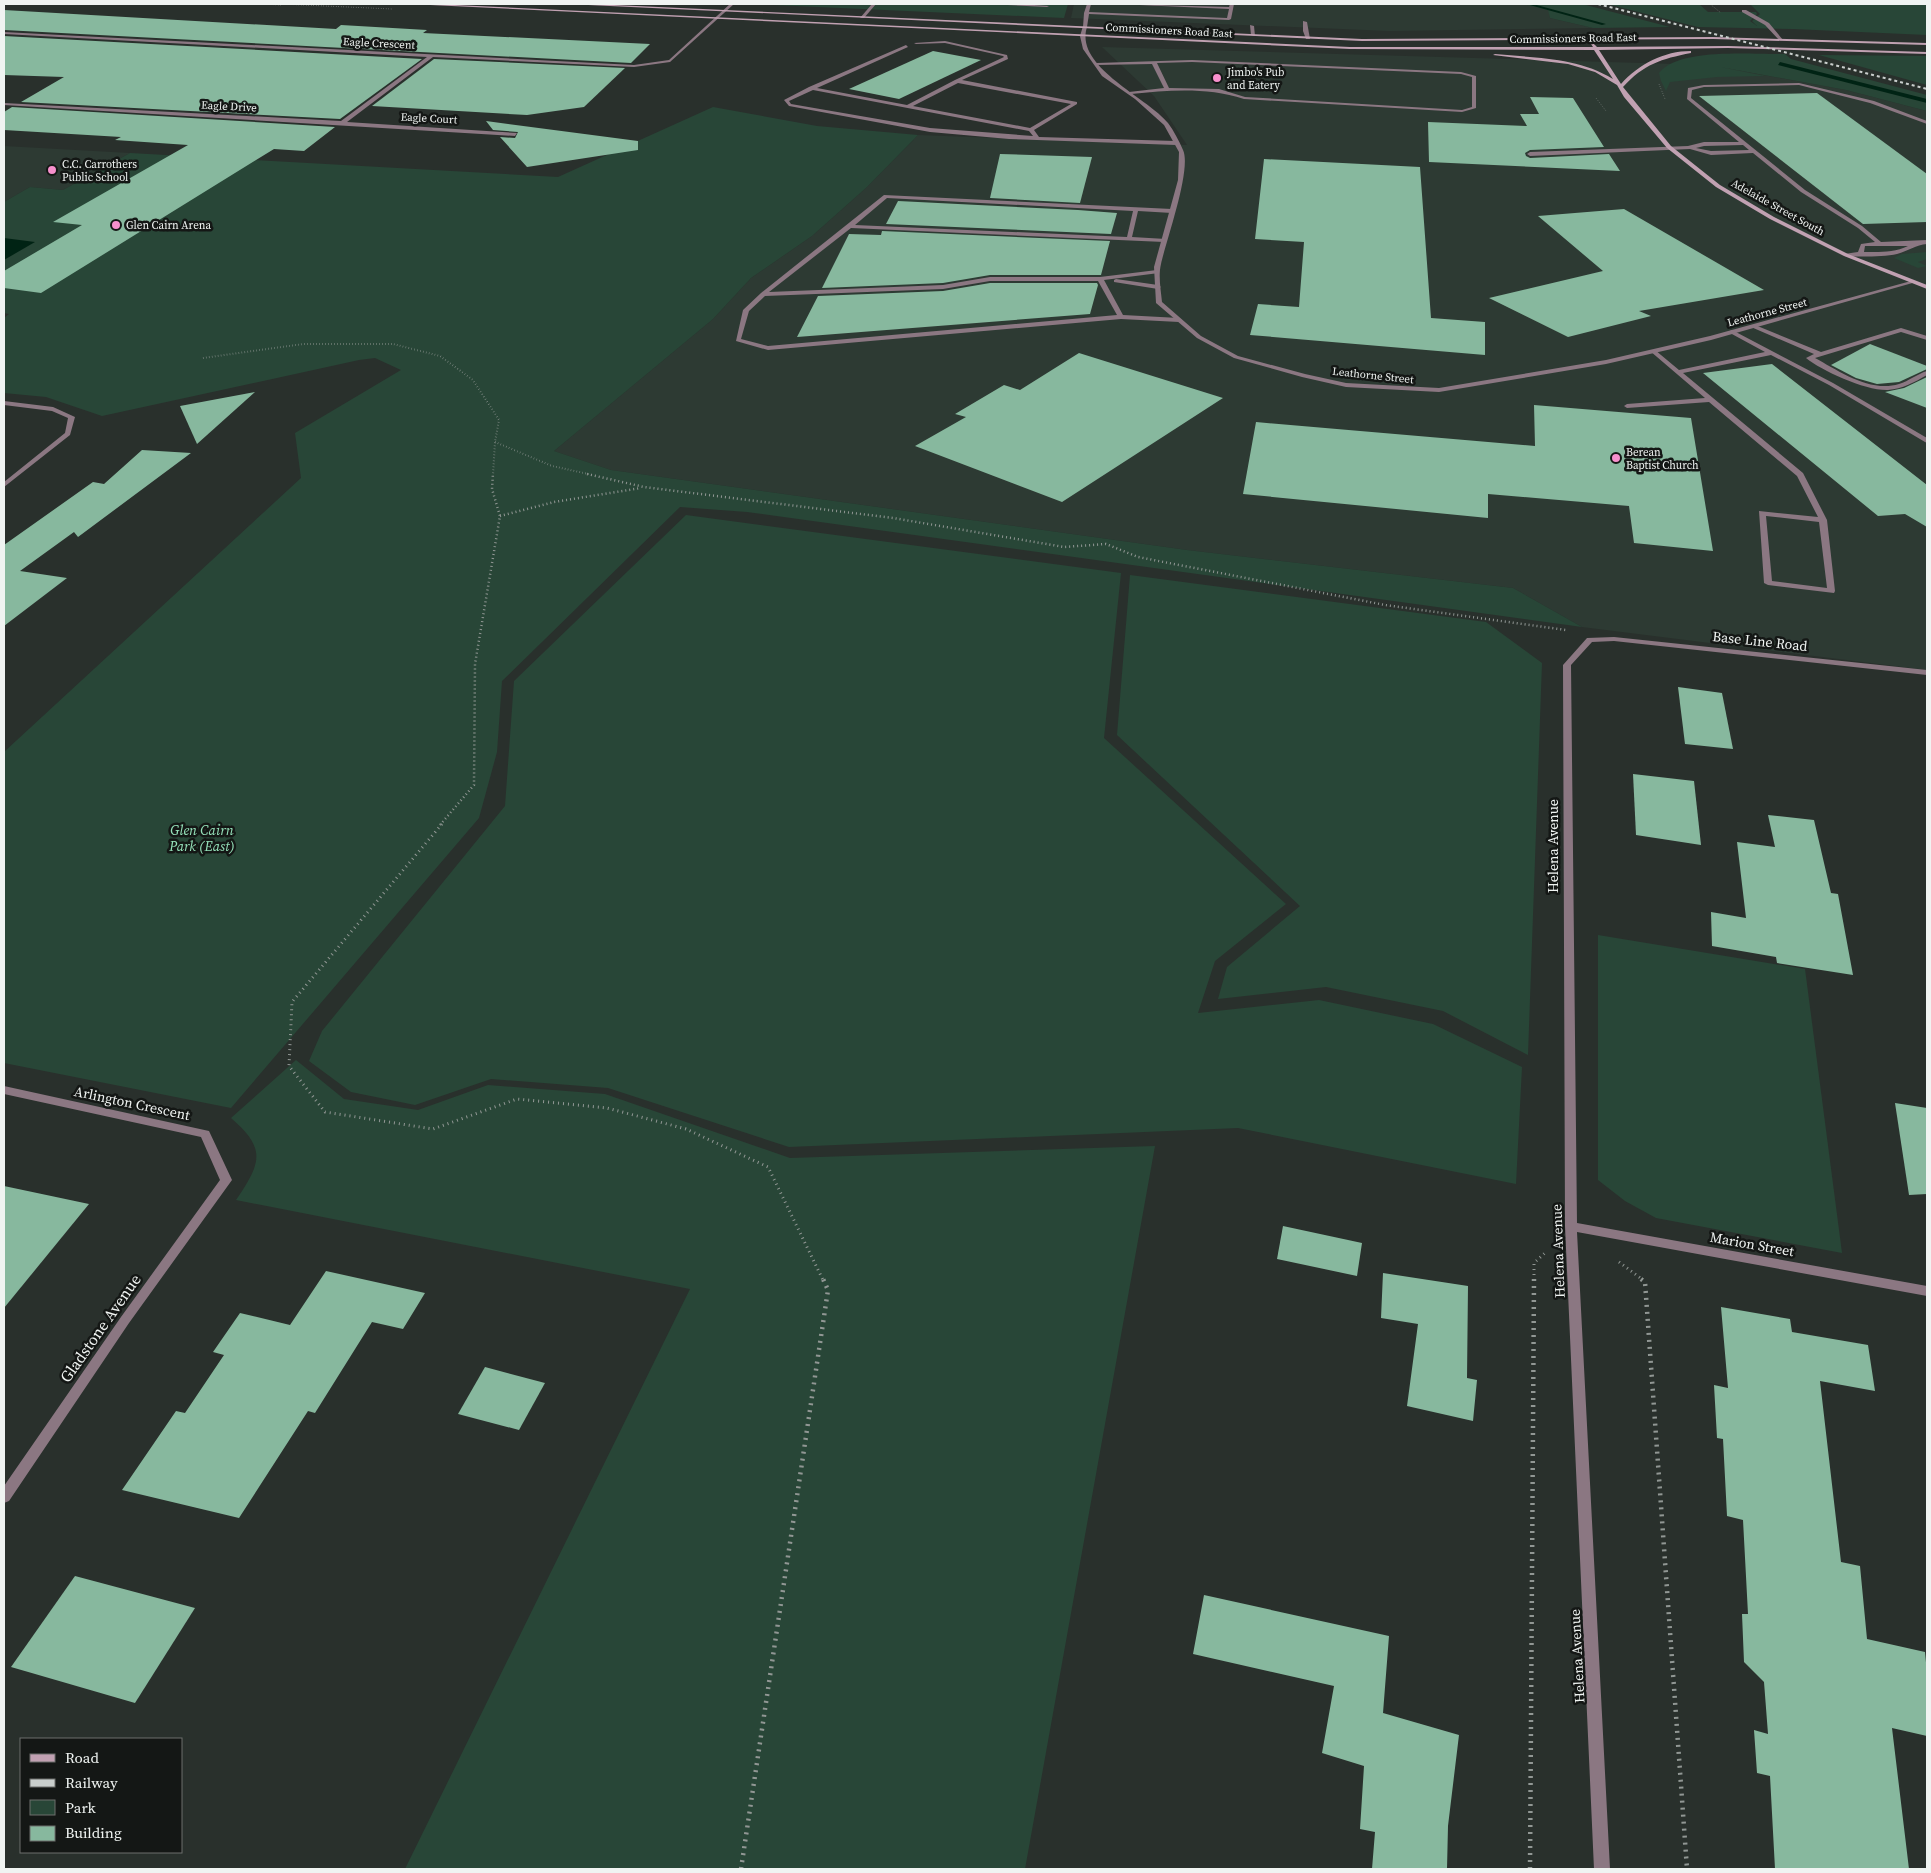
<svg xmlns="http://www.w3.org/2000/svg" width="1931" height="1873" font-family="'Source Serif 4',serif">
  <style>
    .built { fill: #2d3a33 }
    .green { fill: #284637 }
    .water { fill: #002314 }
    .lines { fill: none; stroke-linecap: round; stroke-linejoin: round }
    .stream { fill: #002314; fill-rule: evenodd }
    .building { fill: #87b89e }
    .path-far4 { stroke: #919794; stroke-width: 1; stroke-dasharray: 0.5 2; stroke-linecap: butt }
    .path-far3 { stroke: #919794; stroke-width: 2; stroke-dasharray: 0.5 2.5; stroke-linecap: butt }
    .path-far2 { stroke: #919794; stroke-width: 2.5; stroke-dasharray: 1 3; stroke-linecap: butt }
    .path-far1 { stroke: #919794; stroke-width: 3; stroke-dasharray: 1 4; stroke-linecap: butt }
    .path { stroke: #919794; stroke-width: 4.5; stroke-dasharray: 2 5; stroke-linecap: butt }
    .service { fill: #8b7782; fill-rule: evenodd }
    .minor { fill: #8b7782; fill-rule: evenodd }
    .secondary { fill: #c1a1b2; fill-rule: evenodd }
    .rail { stroke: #c9cecc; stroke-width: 2; stroke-dasharray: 3 3; stroke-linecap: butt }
    .poi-dot { fill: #f790cd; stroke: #141715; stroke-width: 2 }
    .labels { text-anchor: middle; stroke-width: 5; stroke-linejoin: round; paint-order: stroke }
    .far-street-label { font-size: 11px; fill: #f0f4f2; stroke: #141715 }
    .far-poi-label { font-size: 11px; fill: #f0f4f2; stroke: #141715; text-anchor: start }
    .street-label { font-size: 14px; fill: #f0f4f2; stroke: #141715 }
    .park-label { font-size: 14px; font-style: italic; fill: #96e3bb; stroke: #141715 }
    .near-street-label { font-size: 16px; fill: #f0f4f2; stroke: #141715 }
  </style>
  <rect width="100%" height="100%" fill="#29302c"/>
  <!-- built -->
  <g class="built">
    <path d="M1074,4H1523L1549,10L1550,18L1593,28L1390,31L1071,18Z"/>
    <path d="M1102,47L1709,65L1846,90L1927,111V670L1582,627L1513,588L1187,550L611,470L554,451L713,319L751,278L812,236L867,187L918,135L1187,145L1154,96Z"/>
    <path d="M4,146L130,153L63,190L30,187L4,202Z"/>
  </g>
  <!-- green -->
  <g class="green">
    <path d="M749,4H1068L1064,18Z"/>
    <path d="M1523,4H1582L1670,27L1593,28L1550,18L1548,10Z"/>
    <path d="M1607,4H1699L1708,12H1756L1757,14L1750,21L1757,26L1752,21L1760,14L1750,4H1927V35L1793,29L1698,27Z"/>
    <path d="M1785,54L1791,59L1927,95V111L1846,90L1720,67L1765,76L1717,77L1670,82L1666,91L1661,81L1659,73C1680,47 1753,55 1785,54Z"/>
    <path d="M1819,55L1927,56V85Z"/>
    <path d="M713,107L817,126L918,135L867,187L812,236L751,278L713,319L554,451L611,470L1187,550L1513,588L1582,627L747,512L680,507L502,681L497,752L479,818L231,1108L4,1063V752L301,478L295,433L401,370L375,358L359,360L102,416L46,397L4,393V318L9,314L4,313V202L30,187L63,190L130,153L558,177Z"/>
    <path d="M1927,252V259L1918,262L1927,266L1918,268L1894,258L1902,254Z"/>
    <path d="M686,515L1121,573L1104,738L1286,904L1215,961L1198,1013L1319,1000L1433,1024L1522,1067L1516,1184L1238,1128L789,1147L608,1088L491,1079L415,1105L351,1092L309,1061L322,1031L505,806L514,681Z"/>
    <path d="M1130,575L1486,622L1542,663L1528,1055L1443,1011L1326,987L1218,999L1227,967L1300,906L1117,735Z"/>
    <path d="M1598,935L1805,969L1842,1253L1656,1218L1625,1201L1598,1180Z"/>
    <path d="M296,1060L344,1099L418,1110L488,1085L605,1094L790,1158L1155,1146L1025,1869H405L690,1289L236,1200C261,1163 267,1149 231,1118Z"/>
  </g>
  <!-- water -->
  <path class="water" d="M4,238L35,242L4,260Z"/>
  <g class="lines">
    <!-- stream -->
    <g class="stream">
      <path d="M1526,4H1533L1606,24L1602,25Z"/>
      <path d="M1780,62L1927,99V103L1778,65Z"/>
    </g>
  </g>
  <!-- building -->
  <g class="building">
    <path d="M4,10L336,29L341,25L427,30L423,33L650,44L631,63L4,30Z"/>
    <path d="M4,36L422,59L340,119L21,102L64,77L4,75Z"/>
    <path d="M933,51L981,60L899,99L849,89Z"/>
    <path d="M434,59L625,68L584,107L527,115L372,106Z"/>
    <path d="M1817,93L1927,174V222L1863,224L1699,96Z"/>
    <path d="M1530,97L1573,98L1604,147L1530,150L1525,153L1526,156L1530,158L1609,154L1620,171L1429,162L1428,122L1527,126L1520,114H1539Z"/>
    <path d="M12,107L335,127L304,151L274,149L41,293L4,288V271L82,225L53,222L188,145L115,140L121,137L4,130V112Z"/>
    <path d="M486,121L638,141V150L527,167L500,137L515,138L518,132L493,130Z"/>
    <path d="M1000,154L1092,157L1080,203L990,198Z"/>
    <path d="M1264,159L1420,167L1431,318L1485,322V355L1250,335L1258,304L1299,307L1304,242L1255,239Z"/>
    <path d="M898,201L1078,210L1117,213L1111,234L886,224Z"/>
    <path d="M1624,209L1764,290L1639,311L1651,316L1568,337L1489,298L1603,271L1538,216Z"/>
    <path d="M882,231L1110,241L1101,275H990L943,283L822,288L849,234L881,235Z"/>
    <path d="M990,283H1097L1098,285L1090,314L797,337L818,296L943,291Z"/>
    <path d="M1870,344L1927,366V369L1899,382L1877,384L1856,378L1831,365Z"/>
    <path d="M1079,353L1223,398L1062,502L915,446L966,417L955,414L1004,385L1020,390Z"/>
    <path d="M1772,364L1927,485V527L1905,514L1878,516L1703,373Z"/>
    <path d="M1927,377V408L1885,392L1904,388Z"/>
    <path d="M255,392L197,444L180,406Z"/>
    <path d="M1534,405L1691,418L1713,551L1634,543L1629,506L1488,494V518L1243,494L1256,422L1535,446Z"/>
    <path d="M142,450L191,453L78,537L74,532L20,571L67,578L4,626V545L93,482L104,484Z"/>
    <path d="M1678,687L1722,693L1733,749L1685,744Z"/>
    <path d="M1633,774L1694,781L1701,845L1636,835Z"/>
    <path d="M1768,815L1814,820L1831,893L1838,894L1853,975L1777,963L1776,957L1712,946L1711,912L1746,918L1737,842L1775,847Z"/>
    <path d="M1895,1103L1927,1108V1194L1909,1195Z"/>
    <path d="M4,1186L89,1204L4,1308Z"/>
    <path d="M1283,1226L1362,1243L1357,1276L1277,1259Z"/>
    <path d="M326,1271L425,1293L403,1329L372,1322L315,1413L308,1411L239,1518L122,1490L176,1411L185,1413L224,1355L213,1352L240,1313L290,1325Z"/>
    <path d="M1383,1273L1468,1286L1467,1378L1477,1380L1473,1421L1407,1406L1418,1324L1381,1318Z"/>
    <path d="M1721,1307L1790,1319L1792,1332L1868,1345L1875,1391L1820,1381L1841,1562L1860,1566L1867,1639L1925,1652L1927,1673V1736L1892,1728L1909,1869H1775L1770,1776L1757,1773L1754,1730L1768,1734L1764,1682L1744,1662L1742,1614H1748L1743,1520L1727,1516L1723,1439L1717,1438L1714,1385L1728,1388Z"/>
    <path d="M485,1367L545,1383L519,1430L458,1414Z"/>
    <path d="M75,1576L195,1608L135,1703L11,1667Z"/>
    <path d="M1204,1595L1389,1636L1383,1713L1459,1735L1448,1826L1447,1869H1372L1375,1832L1360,1829L1364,1766L1322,1753L1334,1686L1193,1654Z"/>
  </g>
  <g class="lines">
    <!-- path-far4 -->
    <g class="path-far4">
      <path d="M263,4L281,5"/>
      <path d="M281,4L392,9"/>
      <path d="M1710,4L1721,13"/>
      <path d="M1659,84L1665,99"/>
      <path d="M1596,98L1606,111"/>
    </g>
    <!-- path-far3 -->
    <g class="path-far3">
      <path d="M203,358L303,344H393L440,356L473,380L499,420L495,442L493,475"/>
      <path d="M495,442L552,466L593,475"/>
    </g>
    <!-- path-far2 -->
    <g class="path-far2">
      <path d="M587,474L644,487L893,518L1064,547L1106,544L1138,557L1385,605L1566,630"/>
      <path d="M500,516L554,502L641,488"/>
      <path d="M440,825L474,785L475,664L500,516L492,489L493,474"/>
    </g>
    <!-- path-far1 -->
    <g class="path-far1">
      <path d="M442,824L292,1002L289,1066L325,1112L433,1129L517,1099L607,1108L686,1129L768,1167L823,1280"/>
      <path d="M1619,1262L1643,1280"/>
      <path d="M1534,1280V1263L1546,1252"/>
    </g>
    <!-- path -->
    <g class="path">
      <path d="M1641,1279L1645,1282L1687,1869"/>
      <path d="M741,1869L828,1290L823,1279"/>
      <path d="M1530,1869L1534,1279"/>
    </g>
    <!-- service -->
    <g class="service">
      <path d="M872,4H876L864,18H860Z"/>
      <path d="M987,4H1019L1049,6L1047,7Z"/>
      <path d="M1087,4H1091L1089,12L1227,18L1229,9L1117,4L1229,7L1230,4H1234L1231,19L1229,20L1089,14L1087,27L1085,28L1083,27L1084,13Z"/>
      <path d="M1742,10H1746L1769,23L1783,40H1779L1765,25L1742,12Z"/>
      <path d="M1303,21L1307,22L1310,39H1306L1303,31Z"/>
      <path d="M1250,25L1254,26L1255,36L1251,35Z"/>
      <path d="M945,41L1007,55L1008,59L962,80L1077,102V104L1034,130L1039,137L1176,141L1179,143L1176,145L1009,139L930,132L789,106L784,100L809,87L906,45L908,47L817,88L907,105L955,80L1004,57L1003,56L945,43L916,44L914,43ZM958,83L1071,104L1030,128L913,106ZM813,90L1029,131L1033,136L930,128L791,104L789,101Z"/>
      <path d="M1192,60L1461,72L1476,76V108L1462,112L1244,99C1207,87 1170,90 1131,94L1129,92L1164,88L1152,64L1096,65L1094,64L1096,63ZM1192,62L1461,74L1472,77V107L1462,110L1245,97L1219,89L1169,88L1157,63Z"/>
      <path d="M1799,83L1874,101L1927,121V124L1870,103L1799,85L1704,87L1692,90L1691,98L1805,190L1862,226L1881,242L1927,240V244C1916,245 1908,251 1897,254C1883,257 1858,257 1844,256V254L1858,252L1861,244L1875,242L1858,228L1801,192L1753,153L1711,155L1690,149L1530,156L1527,154L1530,152L1688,146L1704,142H1739L1687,99L1688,88L1704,85ZM1743,145L1749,150L1711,151L1696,148L1704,146ZM1865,246H1908C1894,253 1879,252 1864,252Z"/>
      <path d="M884,195L1172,209L1175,211L1172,213L1138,211L1132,237L1166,239V241L1164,242L851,228L769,292L943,285L990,277H1100L1157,270L1159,271V273L1104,280L1123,315L1179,318L1182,320L1179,322L1121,319L768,350L736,341L743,310L761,293ZM887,198L1133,211L1127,237L855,225ZM990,281H1098L1117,315L768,346L741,339L749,311L765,296L943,289Z"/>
      <path d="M1116,279L1158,285L1161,287L1158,289L1114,282V280Z"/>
      <path d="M1751,325H1755L1821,352L1901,328L1927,336V340L1901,332L1815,358C1839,371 1870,393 1899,384C1909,381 1917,374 1927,371V375C1915,382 1902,389 1888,390C1866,391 1822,371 1806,358L1814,354L1751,327Z"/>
      <path d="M1732,330L1833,383L1927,438V443L1925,442L1829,385L1771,355L1683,373L1803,473L1827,520L1835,591L1834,593L1768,585L1764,583L1759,511L1818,517L1797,476L1709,402L1627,408L1624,406L1627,404L1705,398L1650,351L1655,350L1679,370L1765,352L1730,333V331ZM1766,516L1819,522L1827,588L1772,581Z"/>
    </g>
    <!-- minor -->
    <g class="minor">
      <path d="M730,4H734L670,62L634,67L433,57L347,122L517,133L515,136L4,105V103L341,121L427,57L4,34V32L634,65L669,60Z"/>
      <path d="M1083,26L1087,27C1074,67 1147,97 1168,123C1174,131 1179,141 1183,150C1192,169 1166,241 1161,264C1158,276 1161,291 1162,302L1201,336L1238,356L1305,374L1346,383L1439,388L1606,360L1710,336L1911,281L1916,282L1711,340L1606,364L1439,392L1346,387L1302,377L1234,358L1197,338L1156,303L1154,267L1178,180L1179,152L1164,125L1135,99L1102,76L1083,49L1080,36Z"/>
      <path d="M4,401L53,407L75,417L70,435L4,487V482L65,433L68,418L52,411L4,405Z"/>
      <path d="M1614,637L1927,670V675L1614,641L1592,642L1571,665L1577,1223L1927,1286V1296L1577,1232L1610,1869H1594L1565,1226L1563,665L1587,638Z"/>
      <path d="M4,1086L209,1131L232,1180L129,1323L9,1501L4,1503V1486L121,1317L220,1180L201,1137L4,1094Z"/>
    </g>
    <!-- secondary -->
    <g class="secondary">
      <path d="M409,4H433L1350,47H1593L1591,44L1593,43L1597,47L1728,46L1927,52V54L1728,48L1599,50L1621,84C1639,64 1664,51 1691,51V53C1661,59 1644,64 1623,87L1671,146L1720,185L1774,217L1848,254L1927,285V289L1844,256L1770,219L1716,187L1667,148L1624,97L1617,85L1595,72L1568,64L1493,55L1495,54C1534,58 1578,57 1613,79L1594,50L1350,49Z"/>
      <path d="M567,4H592L1362,39L1713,37L1927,43V45L1713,39L1362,41Z"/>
    </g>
    <!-- rail -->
    <path class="rail" d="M1598,4L1927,89"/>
  </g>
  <!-- markers -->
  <g class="poi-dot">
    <circle cx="1217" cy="78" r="5"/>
    <circle cx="52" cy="170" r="5"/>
    <circle cx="116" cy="225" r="5"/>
    <circle cx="1616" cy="458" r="5"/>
  </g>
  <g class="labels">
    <!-- far-street labels -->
    <g class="far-street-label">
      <text transform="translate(1169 30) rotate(3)" y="4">Commissioners Road East</text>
      <text transform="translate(1573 38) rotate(-1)" y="4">Commissioners Road East</text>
      <text transform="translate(379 43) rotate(3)" y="4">Eagle Crescent</text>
      <text transform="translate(229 106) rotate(3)" y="4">Eagle Drive</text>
      <text transform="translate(429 118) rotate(3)" y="4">Eagle Court</text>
      <text transform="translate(1778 207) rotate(29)" y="4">Adelaide Street South</text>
      <text transform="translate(1767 312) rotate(-15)" y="4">Leathorne Street</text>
      <text transform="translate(1373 375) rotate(6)" y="4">Leathorne Street</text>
    </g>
    <!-- far-poi labels -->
    <g class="far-poi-label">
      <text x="1227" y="76">Jimbo's Pub<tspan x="1227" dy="13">and Eatery</tspan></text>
      <text x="62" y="168">C.C. Carrothers<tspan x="62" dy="13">Public School</tspan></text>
      <text x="126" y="229">Glen Cairn Arena</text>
      <text x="1626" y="456">Berean<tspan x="1626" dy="13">Baptist Church</tspan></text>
    </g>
    <!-- street labels -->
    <g class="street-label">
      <text transform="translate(1760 641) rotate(6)" y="5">Base Line Road</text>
      <text transform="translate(1553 846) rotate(-90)" y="5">Helena Avenue</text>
      <text transform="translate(132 1103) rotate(12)" y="5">Arlington Crescent</text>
      <text transform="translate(1752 1244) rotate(10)" y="5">Marion Street</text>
      <text transform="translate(1558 1251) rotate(-92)" y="5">Helena Avenue</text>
      <text transform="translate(1577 1656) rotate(-93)" y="5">Helena Avenue</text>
    </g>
    <!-- park labels -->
    <g class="park-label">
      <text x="202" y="835">Glen Cairn<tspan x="202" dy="16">Park (East)</tspan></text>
    </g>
    <!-- near-street labels -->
    <g class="near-street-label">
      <text transform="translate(100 1328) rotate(-55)" y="6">Gladstone Avenue</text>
    </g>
  </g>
  <!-- border -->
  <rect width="1931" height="1873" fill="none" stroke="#f0f4f2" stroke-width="10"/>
  <!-- legend -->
  <rect x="20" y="1738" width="162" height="115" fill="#141715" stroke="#6c6f6d"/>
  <rect x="30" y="1754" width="25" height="8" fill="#c1a1b2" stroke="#6c6f6d"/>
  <text x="65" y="1763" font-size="15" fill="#f0f4f2">Road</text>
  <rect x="30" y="1779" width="25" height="8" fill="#c9cecc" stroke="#6c6f6d"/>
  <text x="65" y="1788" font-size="15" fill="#f0f4f2">Railway</text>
  <rect x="30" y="1800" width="25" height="15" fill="#284637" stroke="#6c6f6d"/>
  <text x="65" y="1813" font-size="15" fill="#f0f4f2">Park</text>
  <rect x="30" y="1826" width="25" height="15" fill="#87b89e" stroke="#6c6f6d"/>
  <text x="65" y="1838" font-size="15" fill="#f0f4f2">Building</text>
</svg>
